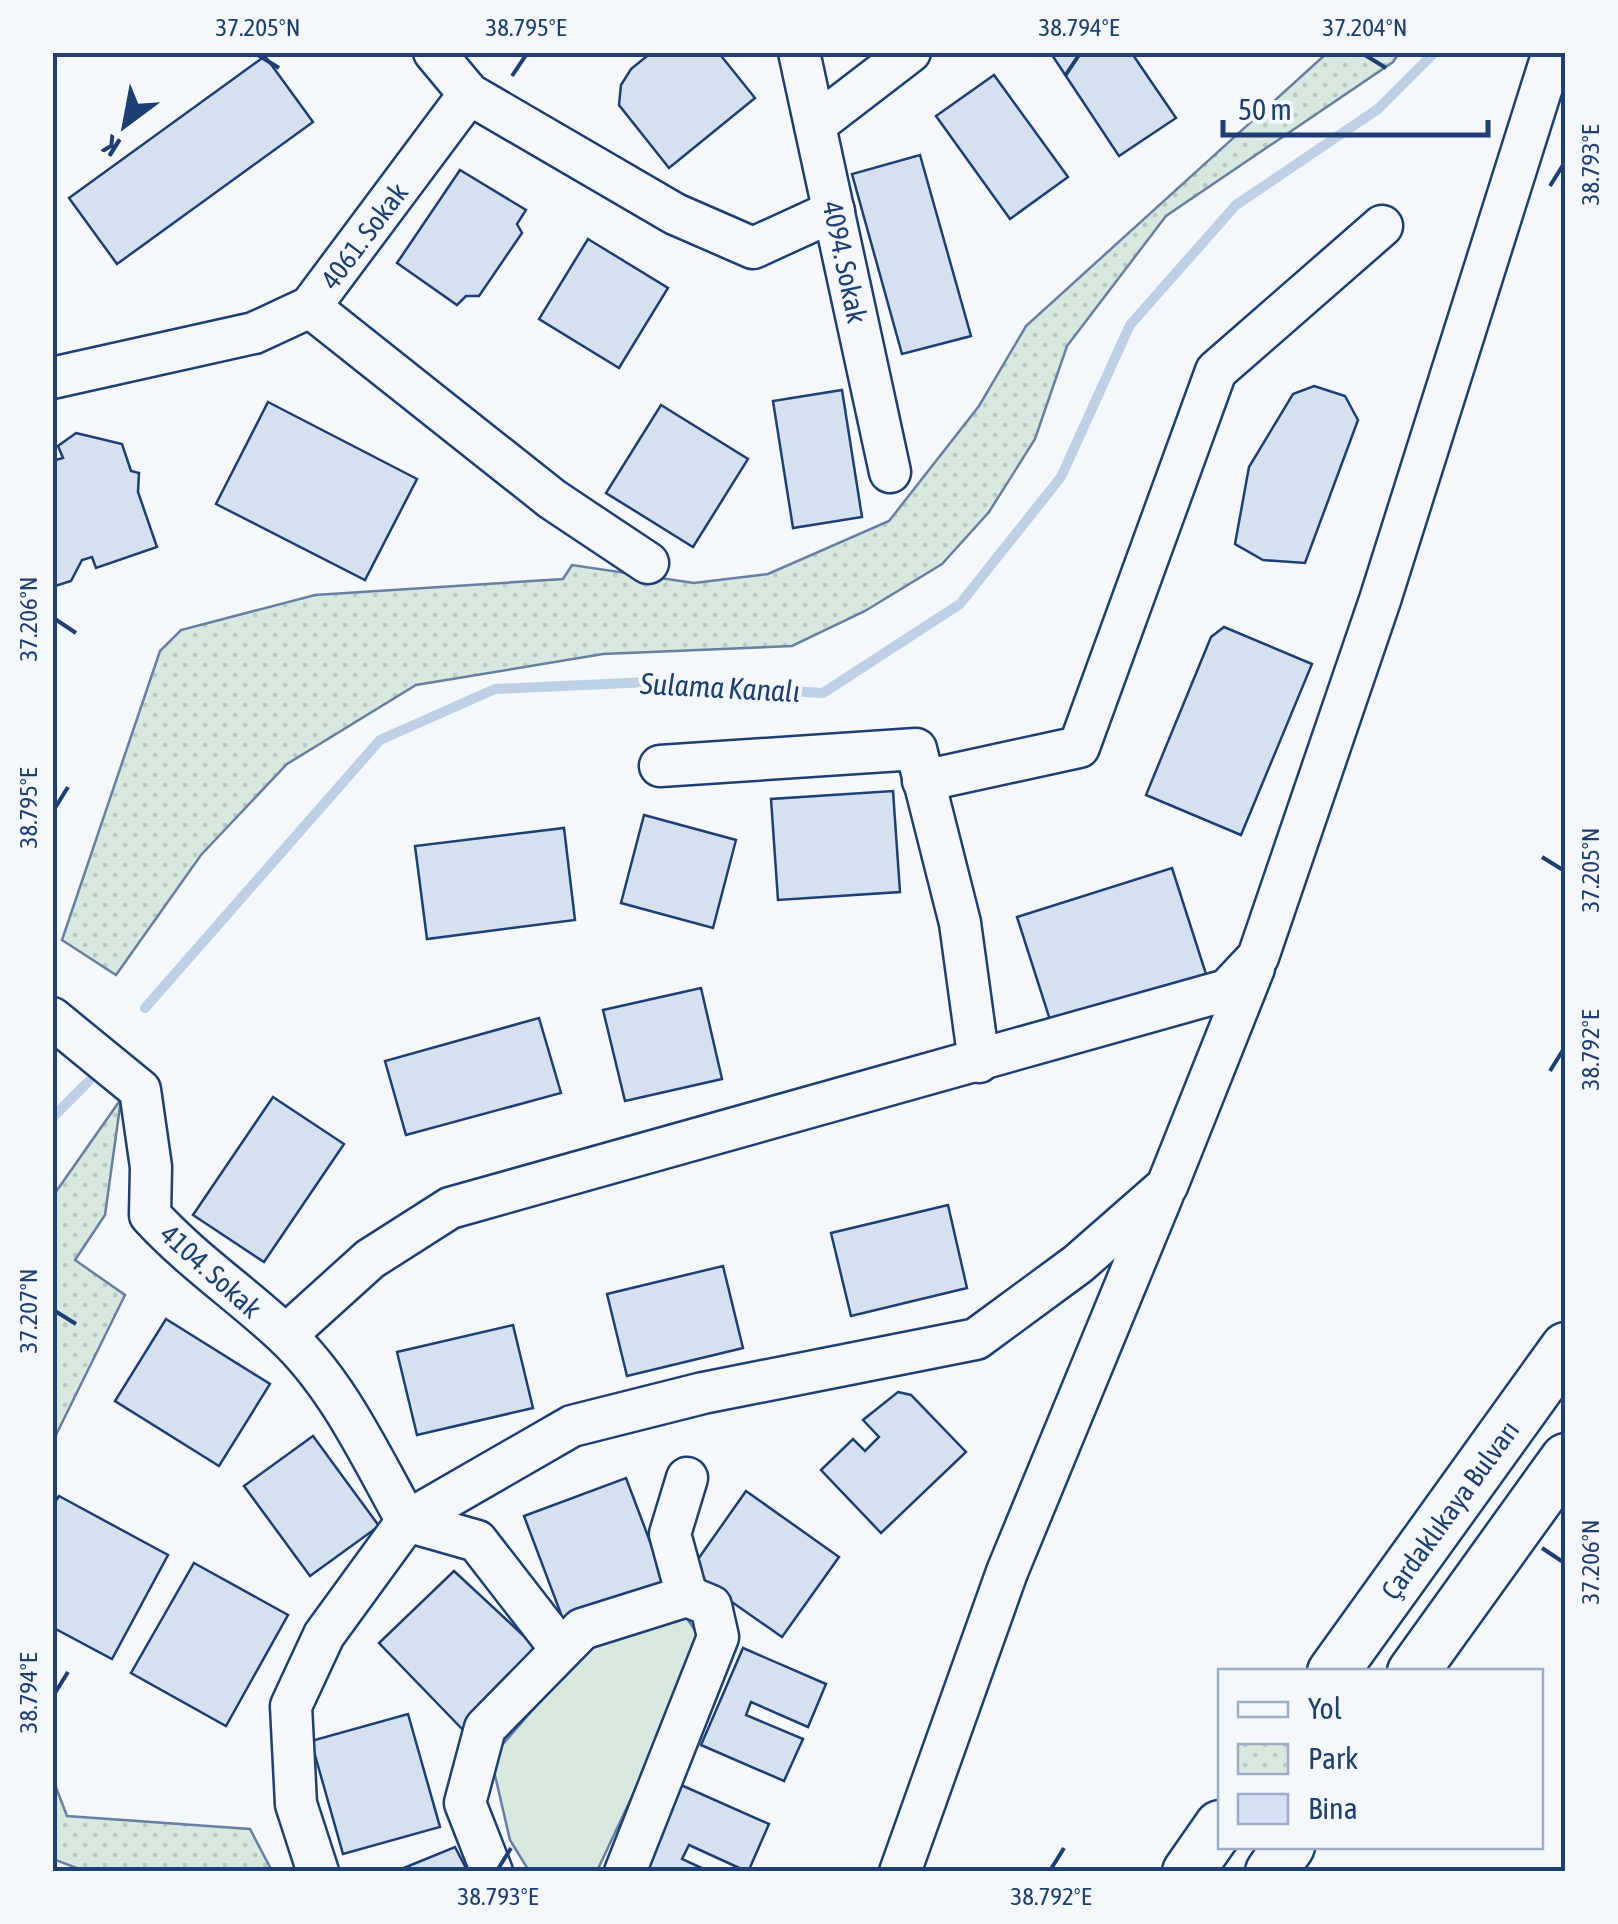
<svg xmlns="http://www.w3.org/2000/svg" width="1618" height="1924" font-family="'Asap Condensed',sans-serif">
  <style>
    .green { fill: #d7e8df; stroke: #687fa3; stroke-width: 2.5 }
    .park { fill: url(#park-dots); stroke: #687fa3; stroke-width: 2.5 }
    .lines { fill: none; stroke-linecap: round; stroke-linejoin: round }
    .stream { stroke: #bed0e5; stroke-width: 10 }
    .building { fill: #d5e0f0; stroke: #1d3f73; stroke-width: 2.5 }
    .minor-casing { stroke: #1d3f73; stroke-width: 45 }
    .major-casing { stroke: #1d3f73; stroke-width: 55 }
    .minor { stroke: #f4f7fb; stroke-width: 40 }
    .major { stroke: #f4f7fb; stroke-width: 50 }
    .ticks { fill: none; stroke: #1d3f73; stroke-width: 4 }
    .labels { text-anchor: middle; stroke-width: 8; stroke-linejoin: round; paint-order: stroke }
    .street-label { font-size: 28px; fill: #1d3f73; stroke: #f4f7fb }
    .water-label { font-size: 30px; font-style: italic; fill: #1d3f73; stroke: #f4f7fb }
    .neatline { fill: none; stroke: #1d3f73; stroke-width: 4 }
    .ticks-label { font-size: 25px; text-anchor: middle; fill: #1d3f73 }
  </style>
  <defs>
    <pattern id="park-dots" width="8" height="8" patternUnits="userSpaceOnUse" patternTransform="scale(2.5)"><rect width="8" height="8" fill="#d7e8df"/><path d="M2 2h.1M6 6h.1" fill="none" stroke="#b8c8c3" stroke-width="1.8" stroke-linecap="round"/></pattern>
  </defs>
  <rect width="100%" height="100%" fill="#f4f7fb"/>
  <!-- green -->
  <path class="green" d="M681,1610L704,1643L597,1871H529L510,1840L491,1758L609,1621Z"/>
  <!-- park -->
  <g class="park">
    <path d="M1327,53H1399L1393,62L1166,216L1067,346L1035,439L989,512L942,564L865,611L792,646L603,654L416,685L287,764L201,855L116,975L62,940L160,651L181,630L315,595L563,579L572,565L694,583L768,574L889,521L979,406L1026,326Z"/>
    <path d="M121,1099L105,1215L75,1260L125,1295L53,1441V1196Z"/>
    <path d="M52,1777L67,1816L250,1829L272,1871H84L53,1859Z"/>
  </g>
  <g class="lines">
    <!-- stream -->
    <g class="stream">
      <path d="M145,1008L380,740L495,689L649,682L823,693L960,604L1061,477L1130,325L1236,205L1378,109L1435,52"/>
      <path d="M52,1118L89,1081"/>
    </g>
  </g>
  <!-- building -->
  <g class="building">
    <path d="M652,52H718L755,98L669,168L619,105L621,85L631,69Z"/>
    <path d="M1050,52H1131L1176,118L1119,156Z"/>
    <path d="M265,56L313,122L117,264L69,198Z"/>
    <path d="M994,75L1068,177L1010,219L936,116Z"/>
    <path d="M920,155L971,336L902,354L852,174Z"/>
    <path d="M460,170L526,210L517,224L522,233L479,296H466L457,305L397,263Z"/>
    <path d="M588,239L668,288L619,368L539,319Z"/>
    <path d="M1314,386L1345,396L1358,420L1305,563L1263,560L1235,544L1249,467L1293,394Z"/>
    <path d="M842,390L862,517L793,528L773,401Z"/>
    <path d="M268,402L417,479L365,580L216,504Z"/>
    <path d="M661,405L748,459L693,547L606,493Z"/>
    <path d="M76,433L122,444L131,471L139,473L138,492L157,547L96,568L92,557L82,560L71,581L52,587V461L63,458L58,446Z"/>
    <path d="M1224,627L1312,664L1241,835L1146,795L1211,637Z"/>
    <path d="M893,791L900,892L778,900L771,799Z"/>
    <path d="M644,815L736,840L713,928L621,903Z"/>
    <path d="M564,828L575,920L427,939L415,846Z"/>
    <path d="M1172,868L1206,974L1051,1023L1017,917Z"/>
    <path d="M701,988L722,1079L625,1101L603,1010Z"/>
    <path d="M539,1018L561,1093L406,1135L385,1061Z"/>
    <path d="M273,1097L344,1144L264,1262L193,1215Z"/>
    <path d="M948,1205L967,1288L851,1316L831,1233Z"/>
    <path d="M723,1266L743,1348L627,1376L607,1294Z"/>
    <path d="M166,1319L270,1384L219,1466L115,1401Z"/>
    <path d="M513,1325L533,1408L417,1435L397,1352Z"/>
    <path d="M898,1392L911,1395L966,1452L881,1533L821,1470L853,1439L865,1451L879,1437L863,1420Z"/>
    <path d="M313,1436L379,1526L310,1576L244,1486Z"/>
    <path d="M626,1478L666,1584L564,1622L524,1516Z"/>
    <path d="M746,1491L839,1557L782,1637L689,1572Z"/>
    <path d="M59,1496L168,1555L112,1659L52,1627V1507Z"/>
    <path d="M194,1563L288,1615L226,1726L131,1673Z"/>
    <path d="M454,1571L539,1650L465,1732L379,1643Z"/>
    <path d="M743,1648L826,1684L808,1727L751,1702L746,1715L803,1739L784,1781L701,1745Z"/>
    <path d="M408,1714L440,1827L343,1854L311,1741Z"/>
    <path d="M681,1785L769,1824L748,1872L689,1845L682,1859L710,1872H642Z"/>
    <path d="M455,1847L468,1872H394Z"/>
  </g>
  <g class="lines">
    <!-- minor casing -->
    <g class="minor-casing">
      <g id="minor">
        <path d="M434,52L469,94L675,214L753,248L834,211"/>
        <path d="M799,52L890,472"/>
        <path d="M815,125L910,52"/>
        <path d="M310,307L552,499L648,563"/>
        <path d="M52,378L254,333L310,307L469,94"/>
        <path d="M660,766L916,749L960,923L979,1062"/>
        <path d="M923,781L1079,747L1216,371L1382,226"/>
        <path d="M52,1018L140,1090L151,1167L150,1215C191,1260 240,1293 284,1334C338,1384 371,1457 407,1521"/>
        <path d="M286,1335L370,1259L450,1208L1227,990L1258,957L1380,600L1553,52"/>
        <path d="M687,1478L670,1534L687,1596"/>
        <path d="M407,1521L477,1541L560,1648"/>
        <path d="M318,1872L296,1804L291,1706L324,1635L407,1521L572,1426L703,1393L976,1339L1078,1264L1167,1186L1254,968"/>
        <path d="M492,1872L465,1803L485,1728L582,1629L687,1596L711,1606L718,1637L625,1872"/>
        <path d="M900,1872L1007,1572L1163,1194"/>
      </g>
    </g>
    <!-- major casing -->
    <g class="major-casing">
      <g id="major">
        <path d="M1333,1672L1566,1348"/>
        <path d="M1413,1672L1566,1459"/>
        <path d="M1188,1872L1220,1826"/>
        <path d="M1271,1872L1289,1846"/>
      </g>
    </g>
    <!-- minor -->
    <use href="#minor" class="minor"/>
    <!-- major -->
    <use href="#major" class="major"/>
  </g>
  <!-- ticks -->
  <path class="ticks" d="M258,55L279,68M1365,55L1386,68M512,76L526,55M1065,76L1079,55M1550,186L1563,165M55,619L76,633M55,808L68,787M1542,857L1563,870M1550,1071L1563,1050M55,1311L76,1324M1542,1548L1563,1562M55,1693L68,1672M498,1869L511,1848M1051,1869L1064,1848"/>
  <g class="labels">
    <!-- street labels -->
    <g class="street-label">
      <text transform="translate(364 236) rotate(-53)" y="10">4061. Sokak</text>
      <text transform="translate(845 262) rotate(78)" y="10">4094. Sokak</text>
      <text transform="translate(211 1271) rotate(42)" y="10">4104. Sokak</text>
      <text transform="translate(1450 1510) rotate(-54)" y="10">Çardaklıkaya Bulvarı</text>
    </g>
    <!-- water labels -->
    <g class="water-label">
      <text transform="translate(720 688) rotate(3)" y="10">Sulama Kanalı</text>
    </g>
  </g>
  <!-- border -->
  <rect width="1618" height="1924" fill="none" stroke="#f4f7fb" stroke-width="110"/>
  <!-- legend -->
  <rect x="1218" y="1669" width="325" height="180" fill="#f4f7fb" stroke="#9eadc5" stroke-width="2.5"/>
  <rect x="1238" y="1702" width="50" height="15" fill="#f4f7fb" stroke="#9eadc5" stroke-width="2.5"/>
  <text x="1308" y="1719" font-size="30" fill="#1d3f73">Yol</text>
  <rect x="1238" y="1744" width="50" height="30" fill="url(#park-dots)" stroke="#9eadc5" stroke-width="2.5"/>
  <text x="1308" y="1769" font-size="30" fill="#1d3f73">Park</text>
  <rect x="1238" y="1794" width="50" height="30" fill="#d5e0f0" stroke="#9eadc5" stroke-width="2.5"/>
  <text x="1308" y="1819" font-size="30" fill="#1d3f73">Bina</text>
  <!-- north arrow -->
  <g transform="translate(125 125) rotate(212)" stroke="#f4f7fb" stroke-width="8" paint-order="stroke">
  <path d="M0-8L18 38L0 25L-18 38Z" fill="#1d3f73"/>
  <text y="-15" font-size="28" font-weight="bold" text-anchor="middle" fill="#1d3f73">K</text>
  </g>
  <!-- scale -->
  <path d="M1223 120v15h265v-15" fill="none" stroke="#1d3f73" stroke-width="5"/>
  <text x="1238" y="120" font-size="30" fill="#1d3f73" stroke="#f4f7fb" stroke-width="8" paint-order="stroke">50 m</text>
  <rect x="55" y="55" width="1508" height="1814" class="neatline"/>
  <g class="ticks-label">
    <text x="258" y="36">37.205°N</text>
    <text x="526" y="36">38.795°E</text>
    <text x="1079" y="36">38.794°E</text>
    <text x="1365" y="36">37.204°N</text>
    <text transform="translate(1590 165) rotate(-90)" y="9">38.793°E</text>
    <text transform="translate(28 619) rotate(-90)" y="9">37.206°N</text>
    <text transform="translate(28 808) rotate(-90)" y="9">38.795°E</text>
    <text transform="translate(1590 870) rotate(-90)" y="9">37.205°N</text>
    <text transform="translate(1590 1050) rotate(-90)" y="9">38.792°E</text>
    <text transform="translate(28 1311) rotate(-90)" y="9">37.207°N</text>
    <text transform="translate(1590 1562) rotate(-90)" y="9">37.206°N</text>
    <text transform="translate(28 1693) rotate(-90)" y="9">38.794°E</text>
    <text x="498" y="1905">38.793°E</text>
    <text x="1051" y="1905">38.792°E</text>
  </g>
</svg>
